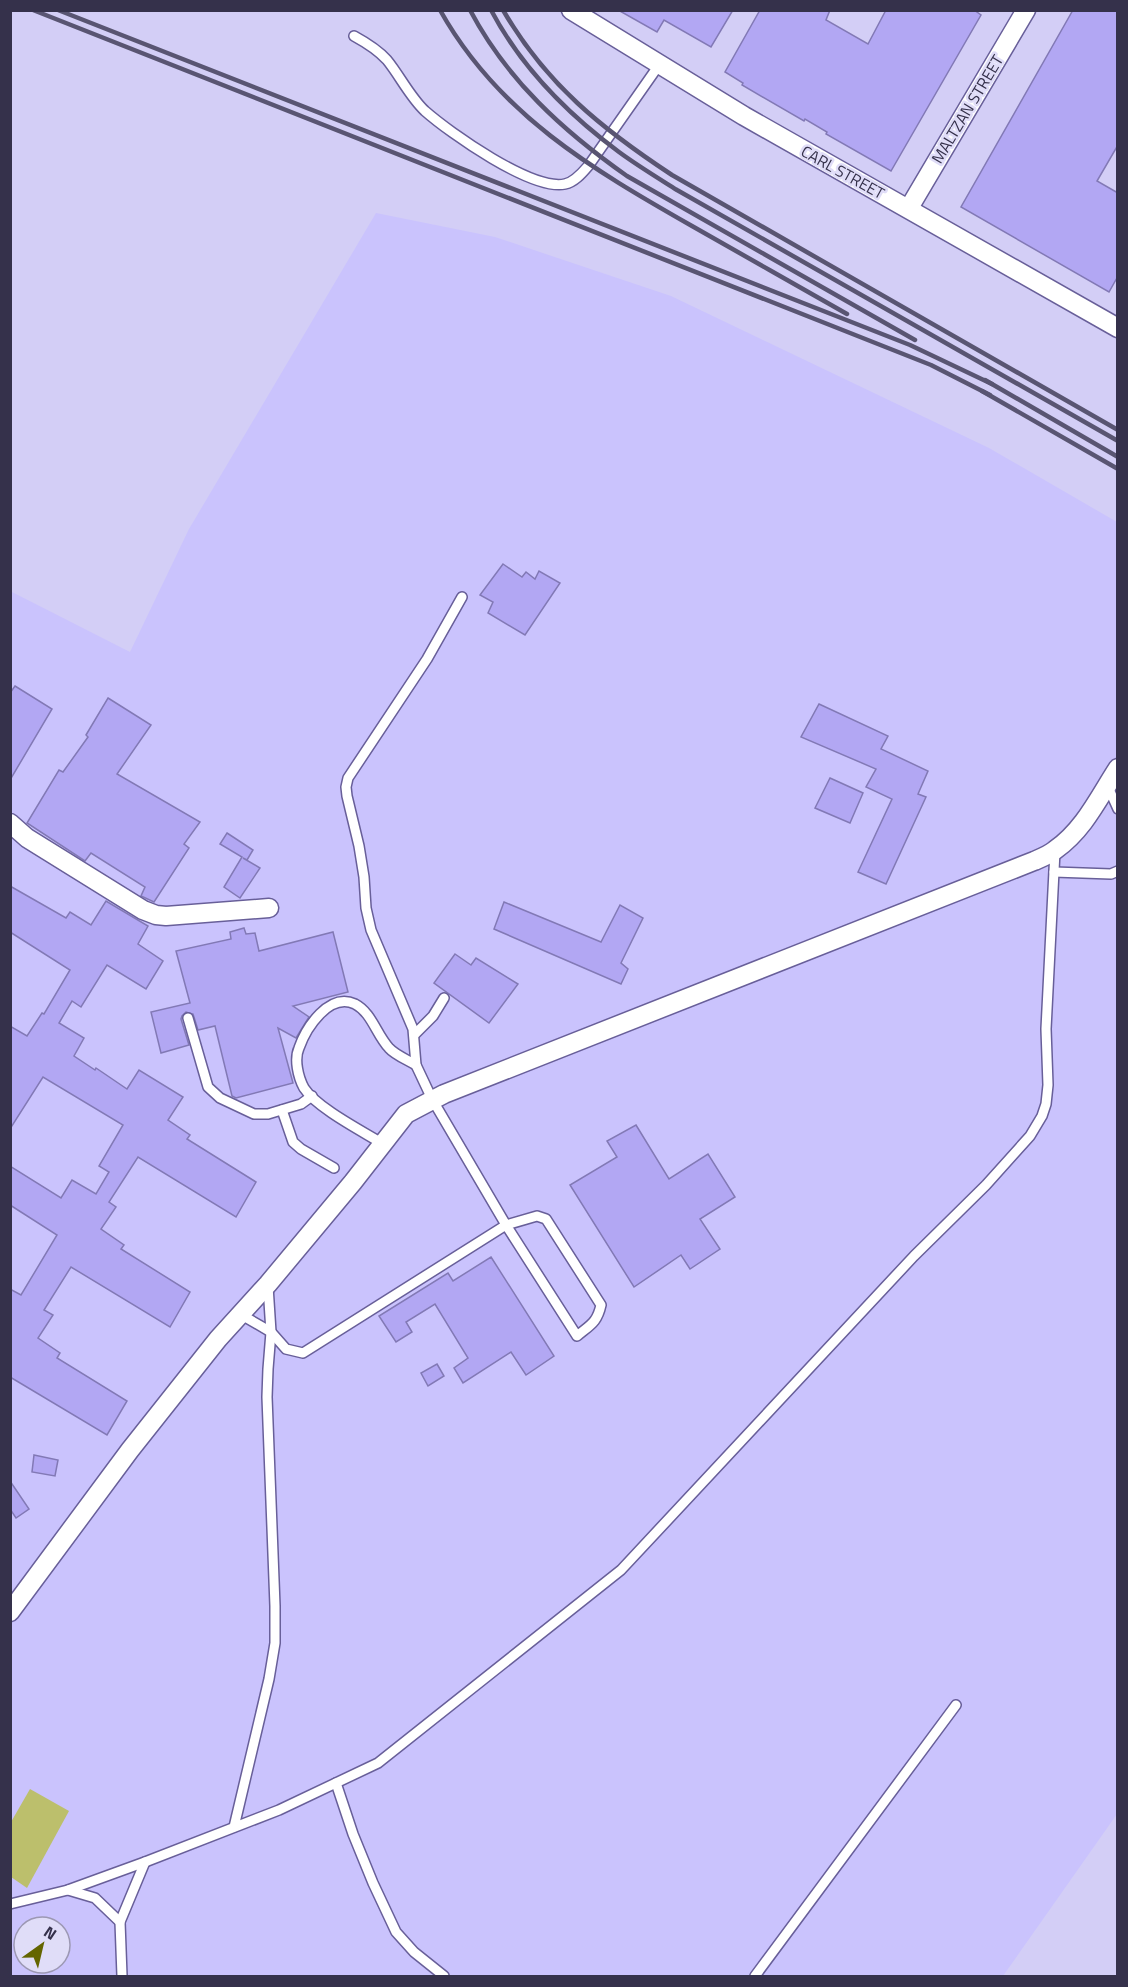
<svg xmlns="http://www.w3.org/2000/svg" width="1128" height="1987" font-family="'Titillium Web',sans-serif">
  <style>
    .built { fill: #cac3fd; fill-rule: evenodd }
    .pitch { fill: #bcbf6c }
    .building { fill: #b2a7f3; stroke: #8279b5; stroke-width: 1.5 }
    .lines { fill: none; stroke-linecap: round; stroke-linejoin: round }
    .service-casing { stroke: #685f99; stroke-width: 12 }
    .minor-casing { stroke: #685f99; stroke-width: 21 }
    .service { stroke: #fff; stroke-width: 9 }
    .minor { stroke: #fff; stroke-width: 18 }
    .rail { stroke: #595572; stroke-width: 4.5 }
    .labels { text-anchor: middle; stroke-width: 5; stroke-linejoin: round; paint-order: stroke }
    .street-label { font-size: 16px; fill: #35314b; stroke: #e0ddf8 }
  </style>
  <rect width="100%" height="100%" fill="#d3cef6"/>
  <!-- built -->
  <path class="built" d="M376,213L495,237L671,296L989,448L1117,522V1814L1003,1976H11L10,591L130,652L189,529ZM24,1927H60V1963H24Z"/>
  <!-- pitch -->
  <path class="pitch" d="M30,1789L69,1811L27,1888L11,1877V1822Z"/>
  <!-- building -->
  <g class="building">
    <path d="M618,10H733L711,47L664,20L657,32Z"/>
    <path d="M760,10H830L826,20L868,44L886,10H974L981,15L891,171L826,134L827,132L805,119L804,121L742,85L743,83L725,72Z"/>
    <path d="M1073,10H1118V145L1097,181L1118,193V276L1109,292L961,207Z"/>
    <path d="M503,564L522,577L526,572L535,579L539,571L560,583L525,635L488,613L493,602L480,595Z"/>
    <path d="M15,686L52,709L10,780V693Z"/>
    <path d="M108,698L151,725L117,774L200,822L184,844L189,848L154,902L141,896L145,887L91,853L85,861L27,823L59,770L63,772L88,737L86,735Z"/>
    <path d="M819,704L888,736L881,749L928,771L918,794L926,797L886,884L858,872L892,799L866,787L876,769L801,737Z"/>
    <path d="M830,778L863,793L850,823L815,808Z"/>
    <path d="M227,833L253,850L247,860L243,858L260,868L240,898L224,887L242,857L220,844Z"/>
    <path d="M10,886L66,918L70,912L91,925L106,901L148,926L138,944L163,961L146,989L107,965L81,1007L72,1001L59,1023L84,1038L74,1056L95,1070L96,1068L127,1089L139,1070L183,1097L168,1120L190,1135L187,1139L256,1182L236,1217L138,1157L109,1202L116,1207L101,1229L124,1245L121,1249L190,1292L170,1327L71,1267L44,1310L53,1315L38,1338L60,1353L57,1358L127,1401L107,1435L10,1377V1289L21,1295L57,1235L10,1205V1166L61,1198L72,1180L96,1194L109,1172L99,1166L123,1125L43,1077L10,1129V1026L27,1036L42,1013L44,1014L70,970L10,932Z"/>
    <path d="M504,902L601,942L620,905L643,918L621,963L628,969L621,984L494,929Z"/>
    <path d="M244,928L246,934L255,933L259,951L333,932L348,992L293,1006L309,1017L296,1038L278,1028L293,1083L236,1098L232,1096L215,1026L198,1030L193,1014L186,1012L182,1016L181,1019L189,1045L161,1053L151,1012L190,1003L176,951L231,939L230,932Z"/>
    <path d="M455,954L471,965L476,958L518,984L489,1023L434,983Z"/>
    <path d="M636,1125L669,1179L708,1154L735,1197L700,1219L720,1249L690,1269L681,1255L634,1287L570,1185L617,1157L607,1141Z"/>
    <path d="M491,1257L554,1356L526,1375L511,1352L463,1383L454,1368L468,1358L435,1304L406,1322L412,1332L396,1342L379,1316L448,1273L453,1281Z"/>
    <path d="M437,1364L444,1376L428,1386L421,1373Z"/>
    <path d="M34,1455L58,1460L55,1476L32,1472Z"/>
    <path d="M10,1481L29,1509L16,1518L10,1509Z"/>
  </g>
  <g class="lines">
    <!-- service casing -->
    <g class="service-casing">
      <g id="service">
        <path d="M354,36C365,42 378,50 387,60C400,76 410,97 425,111C450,133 532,191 565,184C575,182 583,172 589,165L659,65"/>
        <path d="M1108,787L1118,809"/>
        <path d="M1054,872L1111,874L1118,871"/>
        <path d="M188,1018L208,1087L220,1098L254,1114H268L301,1104L312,1096"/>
        <path d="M414,1035L433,1016L444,998"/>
        <path d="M282,1110L293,1142L301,1149L334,1168"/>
        <path d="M383,1144C362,1131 317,1108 304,1088C298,1077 294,1059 299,1048C306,1028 329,992 355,1004C372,1013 376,1034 389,1048C395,1055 408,1060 416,1065"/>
        <path d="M240,1314L271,1332L286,1349L303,1353L506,1225L537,1216L546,1219L601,1305C597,1323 590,1325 577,1336L506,1225L432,1099L416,1065L413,1029L371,930L366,908L364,877L359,846L347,796L346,787L348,778L427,659L462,597"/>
        <path d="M336,1783L353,1834L373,1883L396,1932L414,1952L444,1976"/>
        <path d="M234,1827L269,1679L275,1643V1606L267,1397L268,1369L271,1332L268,1286"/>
        <path d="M68,1890L95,1898L120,1922"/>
        <path d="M10,1904L68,1890L145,1862L279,1810L378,1763L621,1570L914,1256L986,1185L1030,1136L1042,1116L1046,1104L1048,1085L1046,1029L1055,851"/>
        <path d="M122,1976L120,1922L145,1862"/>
        <path d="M755,1976L956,1705"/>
      </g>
    </g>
    <!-- minor casing -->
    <g class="minor-casing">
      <g id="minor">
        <path d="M571,10L744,116L1118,328"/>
        <path d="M909,208L1026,10"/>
        <path d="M10,823L27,838L143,910L156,915L166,916L269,908"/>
        <path d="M10,1612L130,1450L218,1339L268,1284L353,1182L406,1114L444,1094L1034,861C1041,858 1049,855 1055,850C1084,830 1099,797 1118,768"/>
      </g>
    </g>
    <!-- service -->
    <use href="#service" class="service"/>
    <!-- minor -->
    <use href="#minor" class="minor"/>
    <!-- rail -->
    <g class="rail">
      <path d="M33,10L888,348L931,365L990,395"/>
      <path d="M58,10L910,345L992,384"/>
      <path d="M440,10C498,114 592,169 692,226C744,255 795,285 847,314"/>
      <path d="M470,10C507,80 563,131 627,176L915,340"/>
      <path d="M491,10C521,67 569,115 619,152C638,166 658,178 677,190L1118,441"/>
      <path d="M503,10C546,84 602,129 672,175L1118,430"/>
      <path d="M985,380L1118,457"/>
      <path d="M982,391L1118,469"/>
    </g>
  </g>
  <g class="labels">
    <!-- street labels -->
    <g class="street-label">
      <text transform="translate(967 109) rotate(-59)" y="6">MALTZAN STREET</text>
      <text transform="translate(843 172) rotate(29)" y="6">CARL STREET</text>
    </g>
  </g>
  <!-- border -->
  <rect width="1128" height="1987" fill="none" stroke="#35314b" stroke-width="24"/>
  <!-- north arrow -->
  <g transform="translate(42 1945) rotate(34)"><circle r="28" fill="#e0ddf8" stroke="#9c98b3" stroke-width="1.5"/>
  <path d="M0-4.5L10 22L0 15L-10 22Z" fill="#646500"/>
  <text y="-9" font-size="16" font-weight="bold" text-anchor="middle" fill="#35314b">N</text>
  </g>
</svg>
